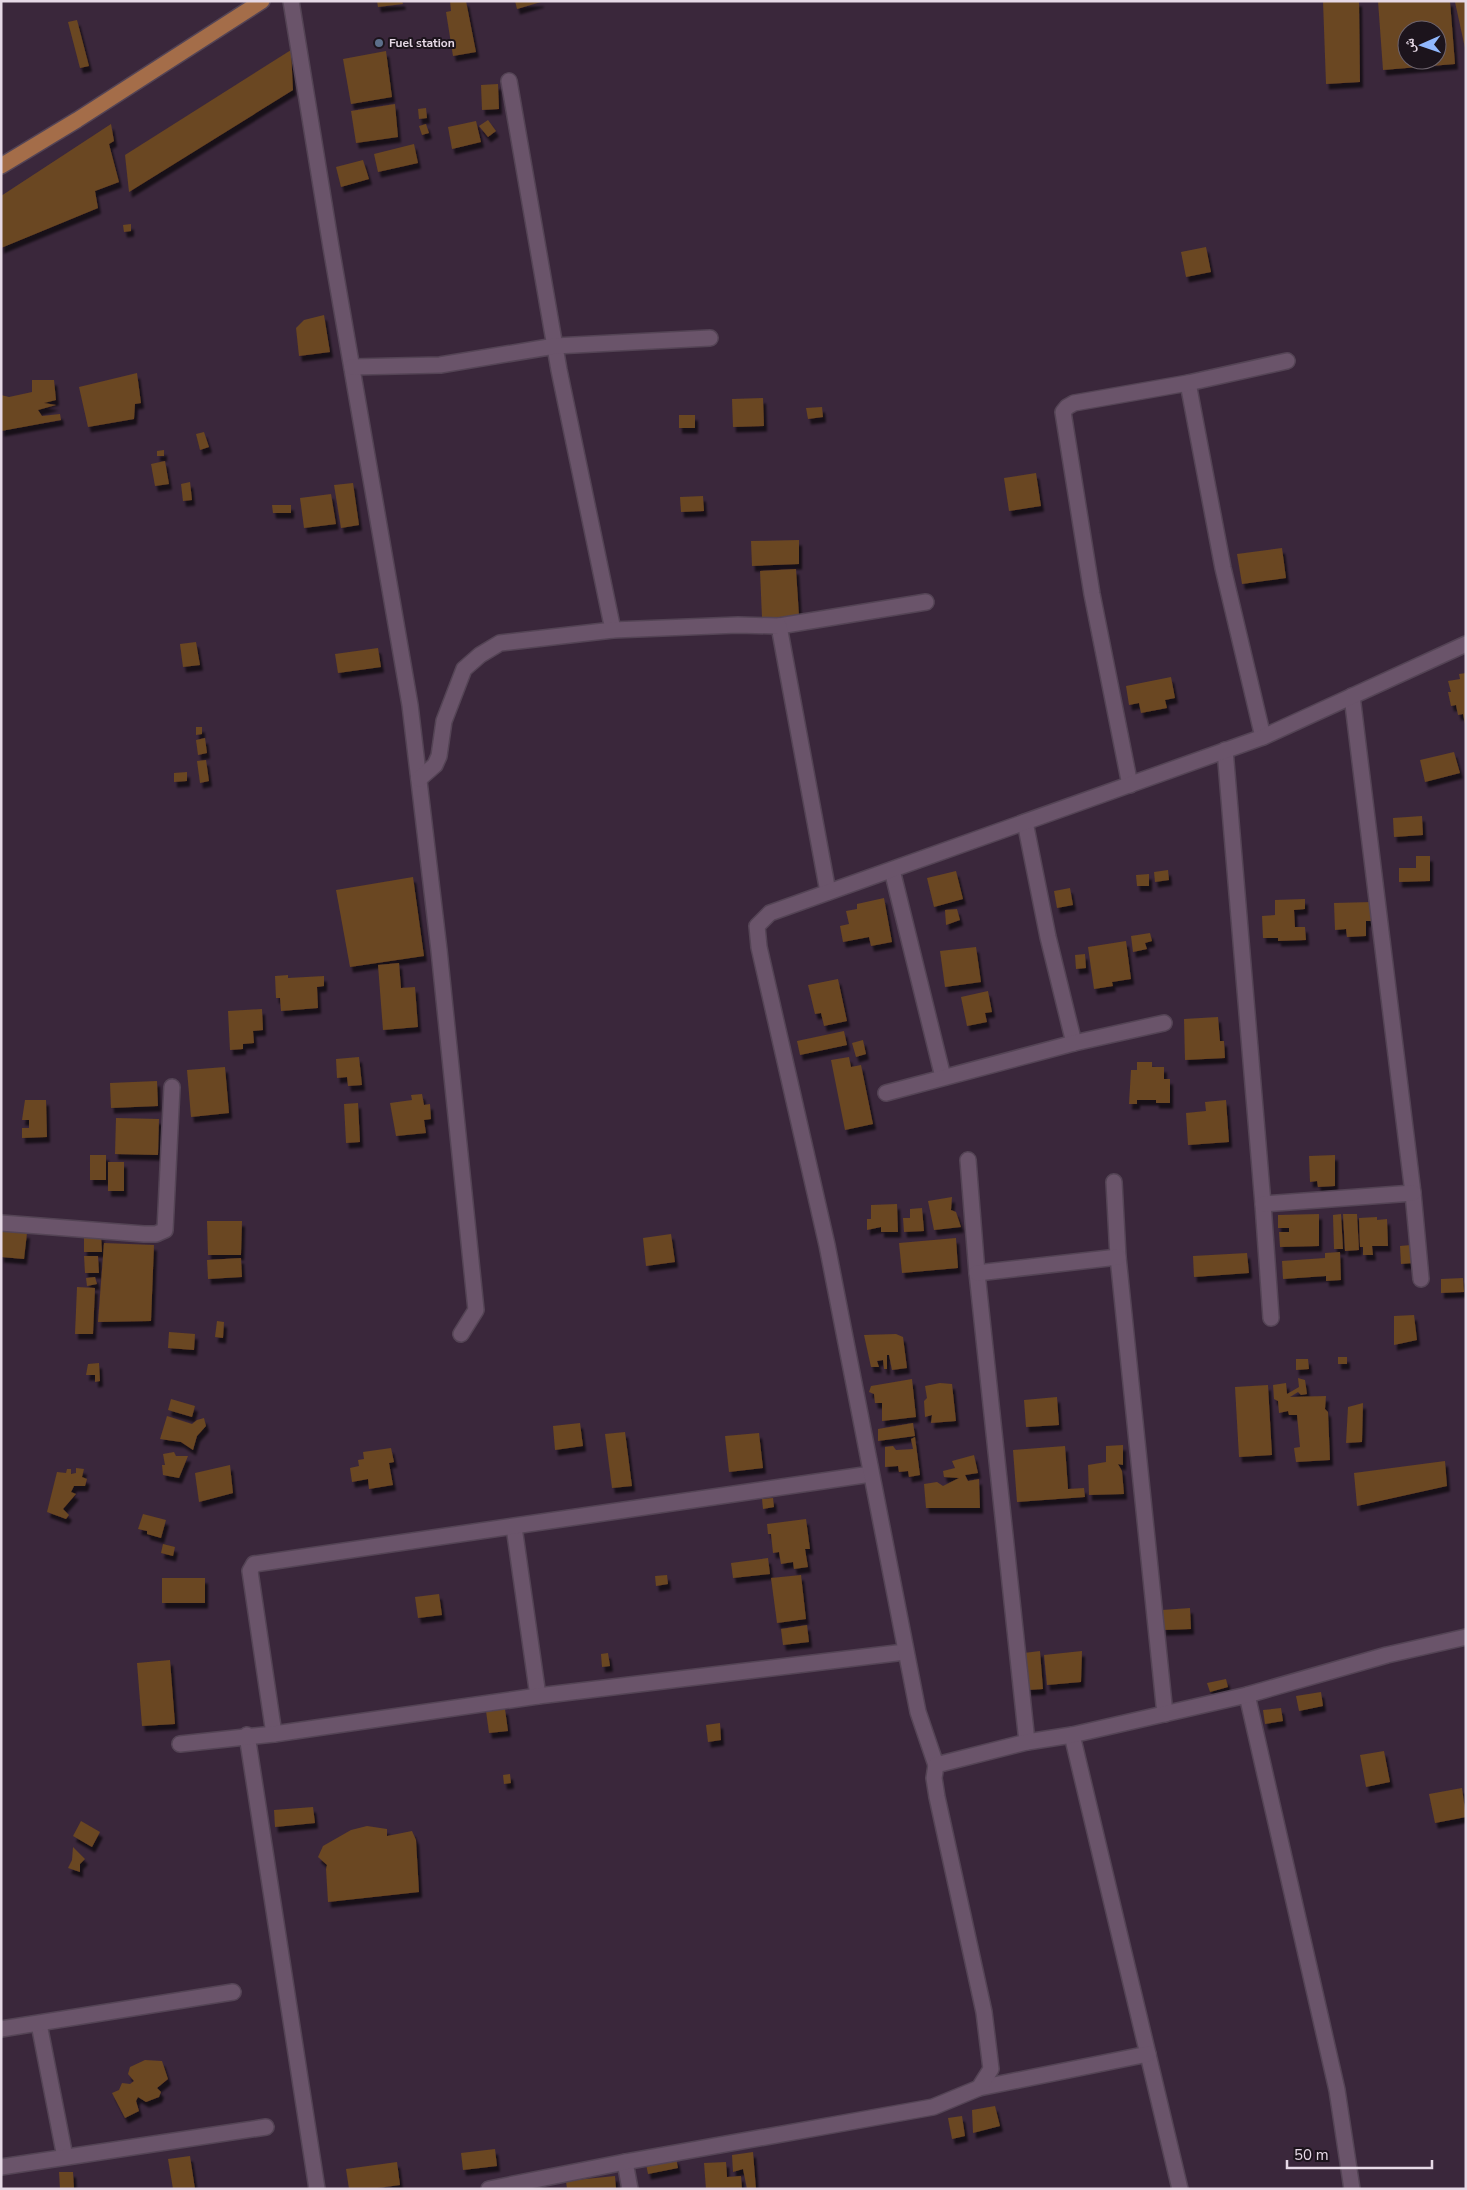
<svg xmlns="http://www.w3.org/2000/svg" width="1467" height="2190" font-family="'Nunito Sans','Noto Naskh Arabic',sans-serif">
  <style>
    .building { fill: #6a4622; fill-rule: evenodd; filter: url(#shadow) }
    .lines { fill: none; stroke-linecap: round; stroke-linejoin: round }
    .minor-casing { stroke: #544455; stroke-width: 18 }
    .major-casing { stroke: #544455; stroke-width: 18 }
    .minor { stroke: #6a546a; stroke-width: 15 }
    .major { stroke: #a46d49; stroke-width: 15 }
    .service-dot { fill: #5c6f8a; stroke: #1c141c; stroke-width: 2 }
    .labels { text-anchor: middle; stroke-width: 4; stroke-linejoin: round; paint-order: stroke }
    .poi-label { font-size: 12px; font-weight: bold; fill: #e6d9e6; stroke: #1c141c; text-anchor: start }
  </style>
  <defs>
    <filter id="shadow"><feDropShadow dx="3" dy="5.5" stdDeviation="1" flood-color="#0009"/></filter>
  </defs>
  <rect width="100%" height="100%" fill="#3a273b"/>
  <!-- building -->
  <g class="building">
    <path d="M377,1H402L403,4L378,7Z"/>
    <path d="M450,1H466L476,52L453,56L446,12L451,11Z"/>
    <path d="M515,1H541V2L517,9Z"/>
    <path d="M1323,1H1359L1360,82L1326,84Z"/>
    <path d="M1378,1H1450L1455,64L1383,70ZM1407,30H1437V60H1407Z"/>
    <path d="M1466,1V48H1465L1455,2Z"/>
    <path d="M77,20L89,66L80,68L68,22Z"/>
    <path d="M291,50L293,90L129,192L125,155Z"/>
    <path d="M386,51L392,97L351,104L343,59Z"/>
    <path d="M498,84L499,109L482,110L481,85Z"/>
    <path d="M395,104L398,137L356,143L351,111Z"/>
    <path d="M426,108L427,118L419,119L418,109Z"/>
    <path d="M488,120L496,131L488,137L479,126Z"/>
    <path d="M476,121L481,142L452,149L448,127Z"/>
    <path d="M111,124L114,141L109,144L119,182L95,191L98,208L1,248V196Z"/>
    <path d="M426,124L429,133L422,135L419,126Z"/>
    <path d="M414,144L418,163L378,172L374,154Z"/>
    <path d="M363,160L369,179L341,187L336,167Z"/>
    <path d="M131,224V231L124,232L123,225Z"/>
    <path d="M1206,247L1211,272L1186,277L1181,252Z"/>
    <path d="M324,315L330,352L299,356L296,328L304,320Z"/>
    <path d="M137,373L141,403L135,404L134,419L88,427L79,387Z"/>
    <path d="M32,380H54L56,400L44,403L56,405L38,410L42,416L60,414L61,420L1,431V395L9,397L32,392Z"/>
    <path d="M763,398L764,426L733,427L732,399Z"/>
    <path d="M822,407L823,417L808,419L806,408Z"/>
    <rect x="679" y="415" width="16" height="13"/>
    <path d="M204,432L209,447L200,450L196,434Z"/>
    <path d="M164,450V456H157V451Z"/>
    <path d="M165,461L169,484L155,486L151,464Z"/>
    <path d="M1036,473L1041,506L1009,511L1004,478Z"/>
    <path d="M190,482L192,500L183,501L181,484Z"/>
    <path d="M353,483L359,525L341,528L334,485Z"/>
    <path d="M331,494L336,524L304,528L300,498Z"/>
    <path d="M703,496L704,511L681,512L680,497Z"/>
    <path d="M272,505H291V513H273Z"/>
    <path d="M799,540V564L752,566L751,541Z"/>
    <path d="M1282,548L1286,578L1242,584L1237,554Z"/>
    <path d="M796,569L799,616L762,618L760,571Z"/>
    <path d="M196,642L200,665L183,667L180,644Z"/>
    <path d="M378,648L381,667L338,673L335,654Z"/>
    <path d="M1466,673V724H1465L1463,714L1458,715L1456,705L1451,706L1448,692H1451L1448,681L1460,679L1459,674Z"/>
    <path d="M1171,677L1175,698L1165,700L1167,708L1141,713L1139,703L1129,705L1126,686Z"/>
    <path d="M196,727H202V734L196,735Z"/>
    <path d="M205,738L207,753L198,755L196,740Z"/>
    <path d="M1454,752L1460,773L1425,782L1420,760Z"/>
    <path d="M206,760L209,781L200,783L197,761Z"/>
    <path d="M187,772V781L174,782V773Z"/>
    <path d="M1422,816L1423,835L1394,837L1393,818Z"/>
    <path d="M1416,856H1430V881L1399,882V868H1416Z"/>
    <path d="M1168,870L1169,880L1155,882L1154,872Z"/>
    <path d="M956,871L963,899L934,907L927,878Z"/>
    <path d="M1149,874V886H1137L1136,875Z"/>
    <path d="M413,877L424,956L350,967L336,890Z"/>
    <path d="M1070,888L1073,905L1057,908L1054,891Z"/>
    <path d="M884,898L892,942L871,946L869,937L843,942L840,926L849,924L846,911L857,909V904Z"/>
    <path d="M1305,899V909L1294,910L1295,927H1305L1306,940L1278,941V938H1263L1262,916L1275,915V900Z"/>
    <path d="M1372,902V921H1366V936L1347,937L1346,929L1335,930L1334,903Z"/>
    <path d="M957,909L960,920L946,925L945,910Z"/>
    <path d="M1150,933L1152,941L1145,943L1147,949L1133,952L1131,936Z"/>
    <path d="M1126,941L1131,979L1112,982L1113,986L1094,989L1088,947Z"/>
    <path d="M976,947L981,982L945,987L940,951Z"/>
    <path d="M1085,954L1086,968L1076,969L1075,955Z"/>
    <path d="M399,963L401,988L415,987L418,1027L383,1030L378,965Z"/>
    <path d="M288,975V978L324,976V986L317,987L318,1008L281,1011L280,998H276L275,976Z"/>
    <path d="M838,979L847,1021L824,1026L821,1013L815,1014L808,985Z"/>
    <path d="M988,991L992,1012L985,1013L987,1022L967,1026L961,997Z"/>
    <path d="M262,1009L263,1030L253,1031L254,1043L243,1044V1049L230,1050L228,1011Z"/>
    <path d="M1218,1017L1220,1041H1224L1225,1058L1185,1060L1184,1019Z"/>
    <path d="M844,1031L847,1045L800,1055L797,1041Z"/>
    <path d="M863,1040L866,1054L856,1057L852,1043Z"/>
    <path d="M359,1057L362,1085L348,1086L347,1077L337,1078L336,1059Z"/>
    <path d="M849,1057L851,1067L861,1065L873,1124L845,1130L831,1060Z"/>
    <path d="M1137,1062H1152V1067H1164V1079H1170V1103H1156V1100H1137V1104H1129L1131,1070H1137Z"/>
    <path d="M225,1067L229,1113L191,1117L187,1070Z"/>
    <path d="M157,1081L158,1106L111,1108L110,1083Z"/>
    <path d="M422,1094L424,1105L430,1104L431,1119L424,1120L426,1133L396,1136L390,1103L412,1100L411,1095Z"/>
    <path d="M25,1100H46L47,1137L22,1138V1128H29V1120H22Z"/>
    <path d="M1226,1100L1229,1142L1188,1145L1186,1113L1206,1111L1205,1102Z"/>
    <path d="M358,1103L360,1142L346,1143L344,1104Z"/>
    <path d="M116,1118L159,1119L158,1155L115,1154Z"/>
    <rect x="90" y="1155" width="16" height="25"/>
    <path d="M1335,1155V1186L1318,1187L1317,1181L1310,1182L1309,1156Z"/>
    <rect x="108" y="1162" width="16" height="29"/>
    <path d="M952,1197L951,1210L956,1212L961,1227L934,1230L928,1201Z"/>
    <path d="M897,1204L898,1232H881V1227L867,1230V1219H871V1205Z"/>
    <path d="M922,1208L924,1231L904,1232L903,1218H910V1209Z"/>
    <path d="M1319,1214V1246L1280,1247L1279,1232H1289V1228H1278V1215Z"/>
    <path d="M1341,1214L1343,1249H1334L1333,1215Z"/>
    <path d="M1343,1214H1357L1359,1250L1345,1251Z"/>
    <path d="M1377,1217V1220L1387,1219L1388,1246H1372L1373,1255H1363V1247H1360L1359,1218Z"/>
    <path d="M207,1221H242L241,1255H208Z"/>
    <path d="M1,1230L27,1233L24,1259L1,1257Z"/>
    <path d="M671,1234L675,1262L646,1266L643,1238Z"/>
    <path d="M84,1235H101L102,1252H84Z"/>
    <path d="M956,1238L958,1268L902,1273L899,1243Z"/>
    <path d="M104,1243L154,1245L151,1321L98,1322Z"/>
    <path d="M1411,1245L1413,1263L1401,1264L1400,1246Z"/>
    <path d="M1340,1252L1341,1280L1326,1281V1276L1283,1279L1282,1261L1325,1258V1253Z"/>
    <path d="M1247,1253L1249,1273L1194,1277L1193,1256Z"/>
    <path d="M84,1256H98L99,1273H85Z"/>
    <path d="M241,1258L242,1277L208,1279L207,1260Z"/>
    <path d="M95,1277L97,1284L87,1286L86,1278Z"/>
    <path d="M1463,1278L1464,1292L1441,1293V1279Z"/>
    <path d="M77,1287L95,1288L93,1334H75Z"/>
    <path d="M1414,1315L1417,1340L1394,1345V1316Z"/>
    <path d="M217,1321L224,1322L223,1338L215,1337Z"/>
    <path d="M169,1332L195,1334L194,1350L168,1348Z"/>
    <path d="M896,1334L903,1337L907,1368L892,1370L889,1355H887V1369H884L883,1360L877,1361L879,1367H871L864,1335Z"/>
    <rect x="1338" y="1357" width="9" height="7"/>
    <path d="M1296,1359H1308L1309,1369L1296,1370Z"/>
    <path d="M99,1363L100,1381L95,1382V1375H86L88,1364Z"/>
    <path d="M1298,1378L1305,1380L1307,1394L1301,1395L1298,1392L1290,1397L1326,1396L1325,1409L1328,1412L1330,1460L1296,1462L1294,1448L1300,1447L1297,1415H1289L1288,1411L1279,1413L1278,1401L1274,1399L1273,1385L1286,1383L1287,1394L1299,1387Z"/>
    <path d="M912,1379L916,1417L882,1421V1403H875L874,1394L869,1392L871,1386Z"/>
    <path d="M940,1383L952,1384L956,1421L931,1423L932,1415L925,1417L924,1401L927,1398L925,1386Z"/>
    <path d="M1268,1385L1272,1455L1239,1457L1235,1387Z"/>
    <path d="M1057,1397L1059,1425L1026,1427L1024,1400Z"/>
    <path d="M171,1399L195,1406L192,1417L168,1410Z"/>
    <path d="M1363,1403L1362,1442L1346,1443L1348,1407Z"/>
    <path d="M167,1416L192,1424L197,1420L204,1418L206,1426L197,1436L193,1450L181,1442L160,1439Z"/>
    <path d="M580,1423L583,1446L555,1450L553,1426Z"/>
    <path d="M913,1423L915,1436L878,1441V1429Z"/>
    <path d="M625,1432L632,1486L612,1488L605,1434Z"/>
    <path d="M759,1433L763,1468L729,1472L725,1436Z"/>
    <path d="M915,1437L920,1475L909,1477L908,1471L899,1472L898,1466L885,1467V1447L893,1446L896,1450L913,1449L911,1439Z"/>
    <path d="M1123,1445V1465L1118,1464L1122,1471L1124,1494L1089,1495L1088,1465L1106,1462V1446Z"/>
    <path d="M1065,1446L1068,1489L1084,1488L1085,1497L1017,1502L1013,1450Z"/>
    <path d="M391,1448L394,1462L389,1463L393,1485L369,1489L368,1479L352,1482L350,1468L359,1466L358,1460L364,1459L363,1452Z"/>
    <path d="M174,1452L176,1456H188L179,1478L163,1475L162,1465H165L163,1454Z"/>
    <path d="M974,1455L978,1473L965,1475L968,1481L979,1479L980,1508H926L924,1484L937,1482L943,1486L959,1478L944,1477L943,1471L955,1468L952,1461Z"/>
    <path d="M1445,1461L1447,1486L1357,1506L1354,1473Z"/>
    <path d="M230,1465L233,1493L199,1502L195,1473Z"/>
    <path d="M76,1468L84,1469L82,1477L87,1479L85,1486H74L71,1492L76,1494L63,1509L69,1515L66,1519L47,1512L57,1472L66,1473L67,1469H71V1474L76,1473Z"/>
    <path d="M773,1498L774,1507L763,1509L762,1499Z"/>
    <path d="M143,1514L166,1520L161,1538L147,1534V1531L138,1529Z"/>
    <path d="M806,1519L810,1549H805L808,1567L794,1569L793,1562L781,1564L779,1552L773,1553L771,1534H768L767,1524Z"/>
    <path d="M163,1544L175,1547L173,1556L161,1553Z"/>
    <path d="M768,1558L770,1574L733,1578L731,1563Z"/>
    <path d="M667,1575L668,1584L656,1586L655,1576Z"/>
    <path d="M801,1575L806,1619L777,1623L771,1578Z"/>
    <rect x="162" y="1578" width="43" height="25"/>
    <path d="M439,1594L442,1615L418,1618L415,1597Z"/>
    <path d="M1190,1608L1191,1629L1163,1630L1162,1610Z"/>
    <path d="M807,1625L809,1642L783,1645L781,1629Z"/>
    <path d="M1040,1651L1043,1689L1028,1690L1024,1653Z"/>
    <path d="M1082,1651L1081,1682L1047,1685L1044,1655Z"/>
    <path d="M608,1653L610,1666L602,1667L601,1654Z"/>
    <path d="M170,1660L175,1724L142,1726L137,1663Z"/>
    <path d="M1226,1679L1228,1687L1210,1692L1207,1683Z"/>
    <path d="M1321,1692L1323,1706L1299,1711L1296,1696Z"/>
    <path d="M1281,1708L1283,1721L1265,1724L1263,1710Z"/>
    <path d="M505,1709L508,1731L489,1733L486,1711Z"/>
    <path d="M720,1723L721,1740L708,1742L706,1725Z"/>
    <path d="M1384,1751L1390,1782L1366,1787L1360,1755Z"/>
    <path d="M510,1774L511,1783L504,1784L503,1775Z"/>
    <path d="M1462,1788L1466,1817L1435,1823L1429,1794Z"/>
    <path d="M313,1807L315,1823L275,1827L274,1810Z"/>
    <path d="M81,1821L100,1832L92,1847L73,1836Z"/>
    <path d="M367,1826L387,1829V1836L412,1831L416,1840L419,1892L328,1902L326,1869L327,1865L318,1857L323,1846L351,1830Z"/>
    <path d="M73,1847L85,1859L80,1864V1872L68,1868L72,1860Z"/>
    <path d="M145,2060L162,2061L168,2079L157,2088L161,2092L159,2097L146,2102L138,2097L136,2101L139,2111L125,2118L112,2093L119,2090L122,2083L130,2084L134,2081L128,2074L130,2067Z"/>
    <path d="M995,2106L1000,2126L973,2133L972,2110Z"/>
    <path d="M962,2116L965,2136L952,2139L948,2118Z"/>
    <path d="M495,2149L497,2166L463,2170L461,2153Z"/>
    <path d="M753,2152L756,2189H747L743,2169L733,2172L732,2155Z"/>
    <path d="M190,2156L195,2189H173L168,2159Z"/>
    <path d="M676,2158L678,2168L648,2174L646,2164Z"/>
    <path d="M397,2162L400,2185L370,2189H349L346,2169Z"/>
    <path d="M726,2162L727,2177L741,2176L742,2189H706L704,2163Z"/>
    <path d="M59,2172H73L74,2189H60Z"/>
    <path d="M615,2176L616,2189H567L566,2181Z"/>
  </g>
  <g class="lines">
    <!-- minor casing -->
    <g class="minor-casing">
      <g id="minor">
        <path d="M291,1L331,247L410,705L439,950L476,1310L461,1334"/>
        <path d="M509,81L559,370L613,630"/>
        <path d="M352,367L440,365L555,346L710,338"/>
        <path d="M1188,383L1223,568L1263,737"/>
        <path d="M779,626L926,602"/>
        <path d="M1352,696L1413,1193L1421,1279"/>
        <path d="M1225,750L1263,1204L1271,1318"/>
        <path d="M419,779L435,765L439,756L444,721L464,669L480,655L500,643L613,630L738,625L779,626L828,892"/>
        <path d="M1130,785L1092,594L1063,412L1067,407L1074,403L1188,383L1287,361"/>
        <path d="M1025,822L1048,937L1074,1043"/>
        <path d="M892,870L943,1077"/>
        <path d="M886,1093L1074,1043L1164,1023"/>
        <path d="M968,1160L977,1273L1027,1742"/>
        <path d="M1114,1182L1118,1257L1165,1714"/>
        <path d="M1263,1204L1413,1193"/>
        <path d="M1,1223L144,1234H156L165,1230L172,1087"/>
        <path d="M977,1273L1118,1257"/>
        <path d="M514,1527L538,1696"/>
        <path d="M1247,1695L1337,2090L1352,2189"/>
        <path d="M274,1734L250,1571L254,1564L871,1474"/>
        <path d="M247,1735L317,2189"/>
        <path d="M1072,1735L1180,2189"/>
        <path d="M180,1744L274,1734L538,1696L905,1652"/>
        <path d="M936,1765L918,1712L827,1245L759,947L757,926L770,913L1263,737L1466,644"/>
        <path d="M39,2024L65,2157"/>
        <path d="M1,2029L233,1992"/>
        <path d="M979,2088L1148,2054"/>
        <path d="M625,2162L630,2189"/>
        <path d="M1,2167L266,2127"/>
        <path d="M489,2189L625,2162L933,2107L979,2088L991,2069L984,2012L937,1797L934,1778L936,1765L1027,1742L1072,1735L1247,1695L1387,1655L1466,1637"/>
      </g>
    </g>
    <!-- major casing -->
    <g class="major-casing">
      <path id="major" d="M1,166L77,120L262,1"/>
    </g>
    <!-- minor -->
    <use href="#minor" class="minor"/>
    <!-- major -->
    <use href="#major" class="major"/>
  </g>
  <!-- markers -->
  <circle class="service-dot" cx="379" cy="43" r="5"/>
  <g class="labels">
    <!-- poi labels -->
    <g class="poi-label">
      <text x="389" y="47">Fuel station</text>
    </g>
  </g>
  <!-- border -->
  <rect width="1467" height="2190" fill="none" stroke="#e6d9e6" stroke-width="5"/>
  <!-- north arrow -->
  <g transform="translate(1422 45) rotate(268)"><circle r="24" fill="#1c141c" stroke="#6d636d"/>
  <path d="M0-4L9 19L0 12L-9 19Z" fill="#91b8fd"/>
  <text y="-8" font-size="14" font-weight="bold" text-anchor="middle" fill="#e6d9e6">ش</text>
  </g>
  <!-- scale -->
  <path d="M1287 2160v8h145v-8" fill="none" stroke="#e6d9e6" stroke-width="2.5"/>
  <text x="1294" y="2160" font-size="15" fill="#e6d9e6" stroke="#1c141c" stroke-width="4" paint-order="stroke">50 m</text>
</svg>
